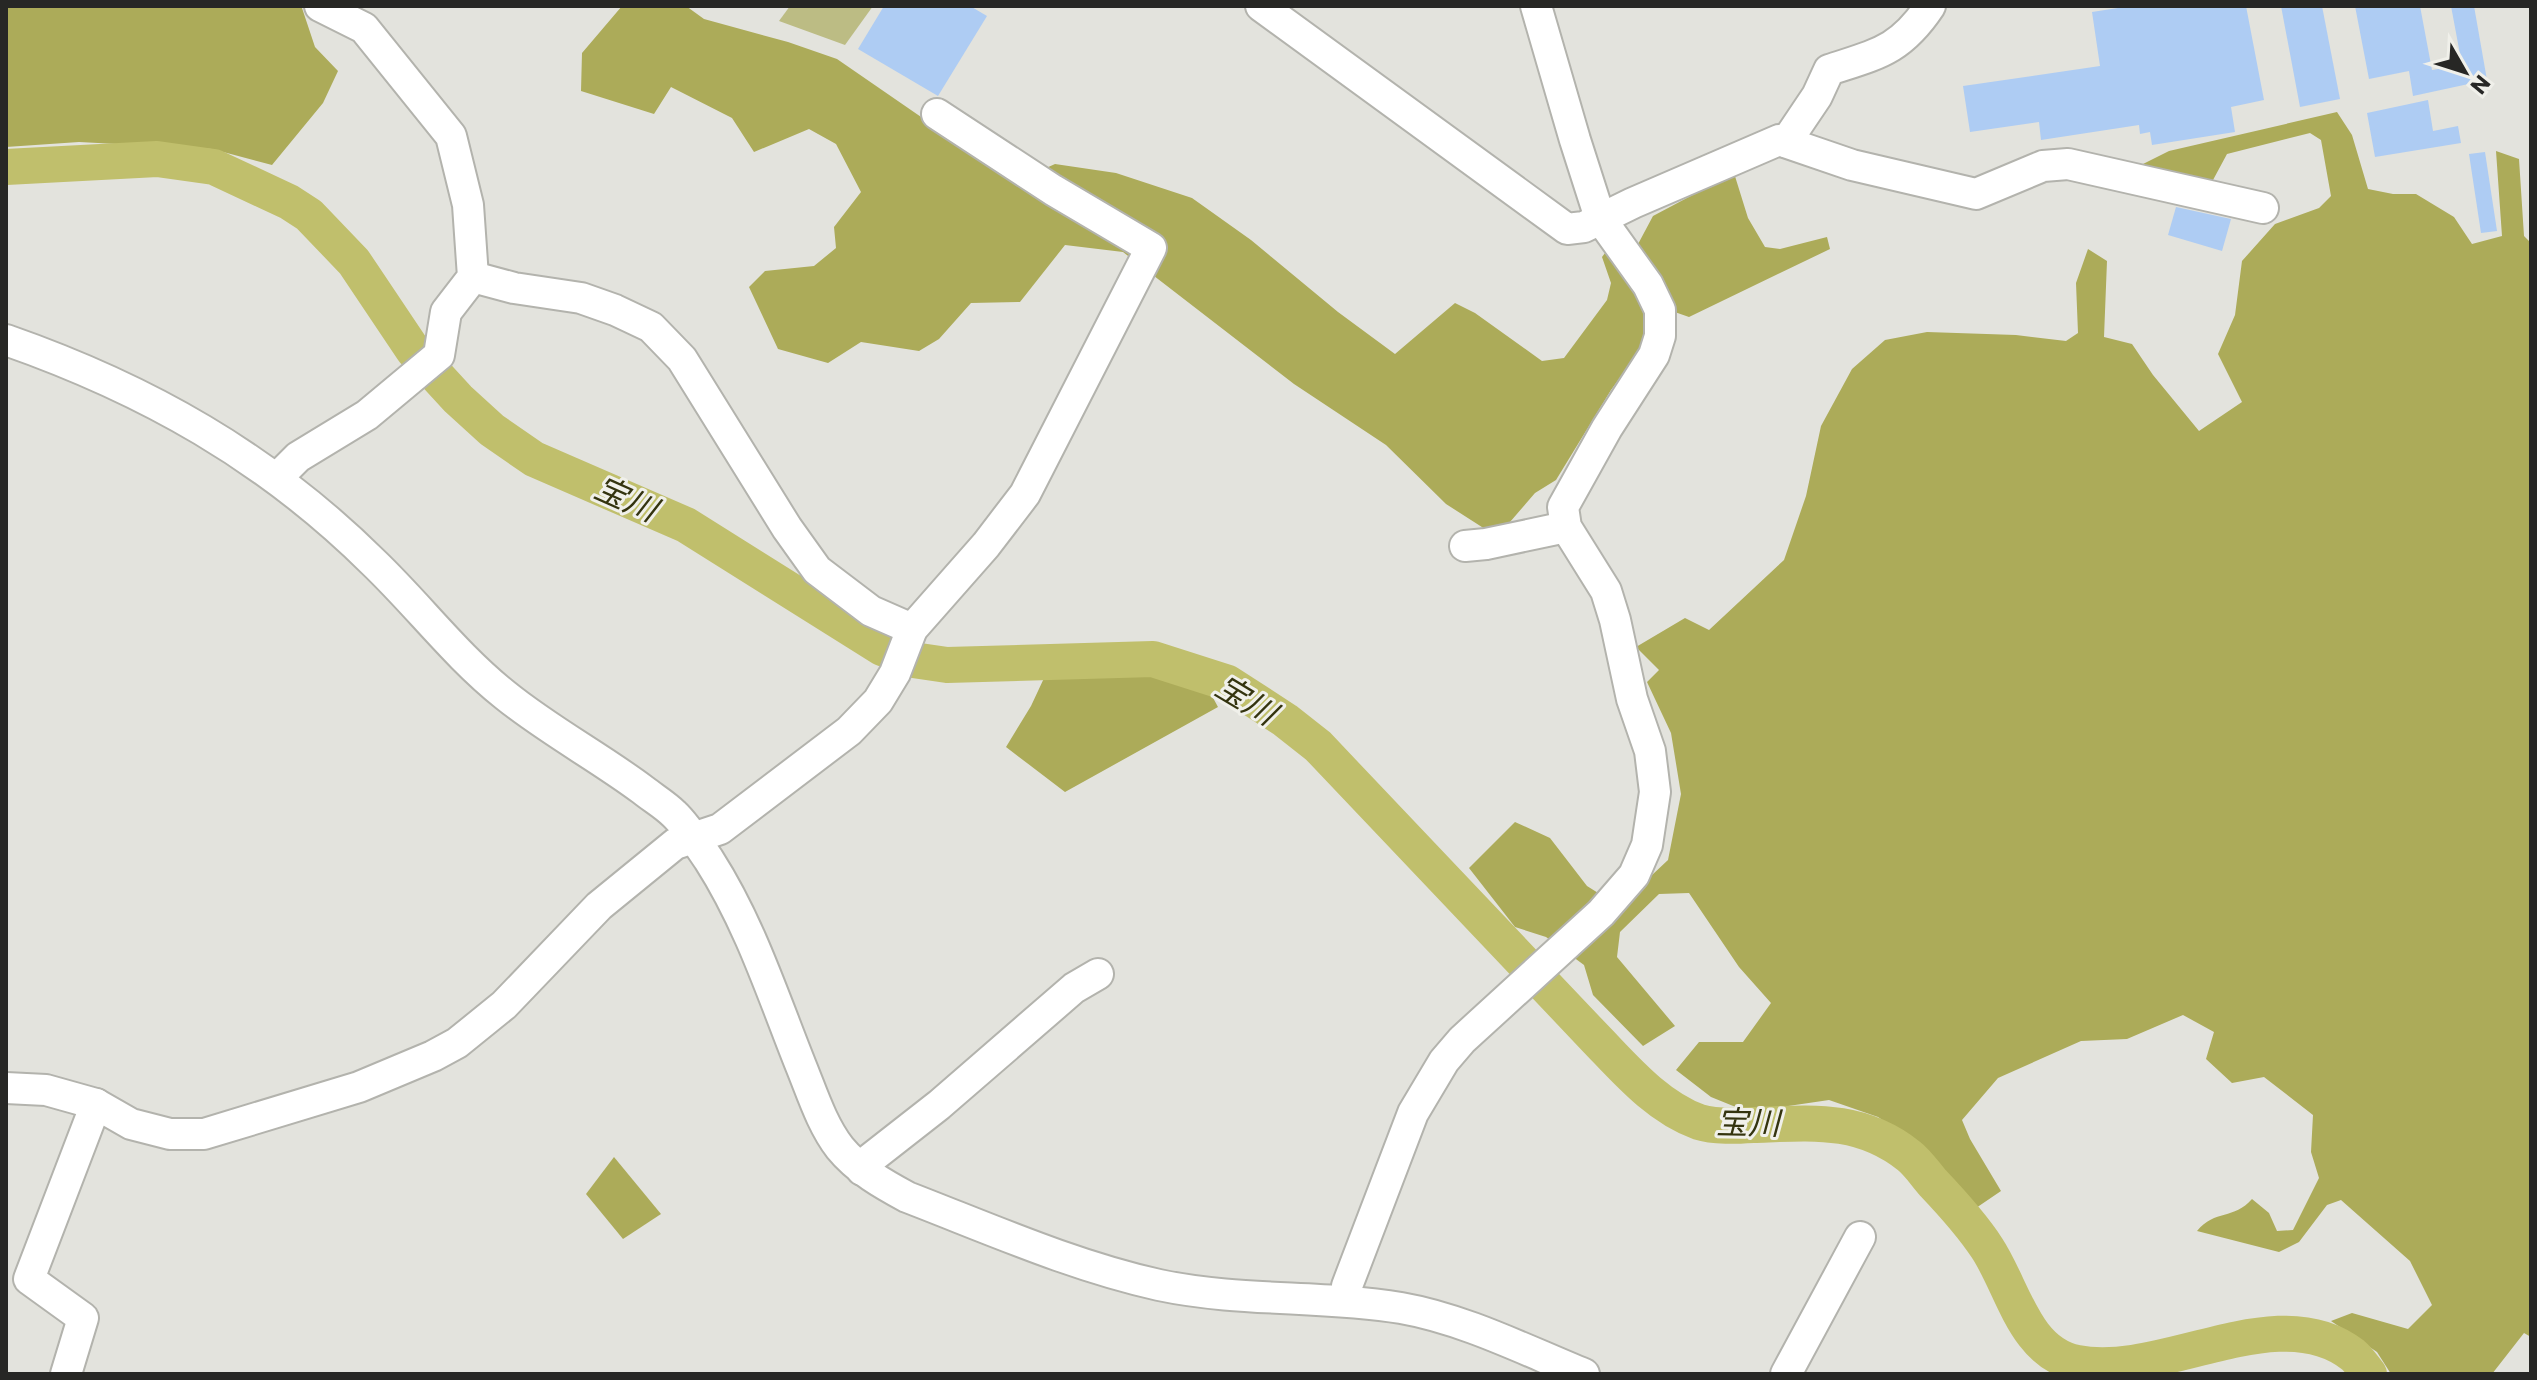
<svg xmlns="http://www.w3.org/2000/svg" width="2537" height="1380" font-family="Commissioner,'Noto Sans JP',sans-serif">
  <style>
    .green { fill: #bcbc84 }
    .forest { fill: #acab59 }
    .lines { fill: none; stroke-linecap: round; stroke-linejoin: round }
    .river { stroke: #c0bf6c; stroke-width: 36 }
    .building { fill: #aeccf3 }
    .minor-casing { stroke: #b3b3ad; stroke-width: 34 }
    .minor { stroke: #fff; stroke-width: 30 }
    .labels { text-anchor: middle; stroke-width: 6; stroke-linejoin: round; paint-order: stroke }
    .water-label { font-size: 32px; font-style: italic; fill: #34340f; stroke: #f0f0ea }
  </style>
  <rect width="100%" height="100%" fill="#e3e3dd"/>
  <!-- green -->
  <path class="green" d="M790,6H873L845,45L779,21Z"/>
  <!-- forest -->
  <g class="forest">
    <path d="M6,6H299L302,8L315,47L338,71L323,103L272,165L212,149L79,142L6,147Z"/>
    <path d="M622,6H686L704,19L788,42L837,59L924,119L1024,178L1055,164L1116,173L1192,198L1251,240L1338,312L1395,354L1455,303L1475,313L1542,361L1564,358L1607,300L1611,283L1602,257L1608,249L1637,246L1653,216L1734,173L1748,218L1765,247L1780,249L1827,237L1830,249L1689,317L1669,310L1611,390L1556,480L1535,493L1510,522L1485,529L1446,504L1386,445L1294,384L1123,252L1065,245L1020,302L971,303L939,339L919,351L861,342L828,363L778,349L749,287L765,271L814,266L836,248L834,227L861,192L836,144L809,129L754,152L732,118L671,87L654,114L581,91L582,53Z"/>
    <path d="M2337,112L2352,135L2368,189L2393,194H2416L2454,217L2472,244L2502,236L2496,151L2519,159L2524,236L2531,243V1337L2524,1333L2492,1374H2391L2377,1352L2331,1321L2352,1313L2408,1329L2432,1305L2410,1261L2341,1200L2327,1205L2299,1242L2279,1252L2197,1231C2215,1209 2234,1220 2252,1199L2269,1213L2277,1231L2293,1230L2319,1178L2311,1152L2313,1115L2264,1077L2232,1083L2206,1059L2214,1032L2183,1015L2127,1039L2081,1041L1998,1078L1962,1120L1970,1139L2001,1191L1976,1208L1929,1152L1878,1117L1829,1100L1748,1112L1711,1097L1676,1070L1699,1042H1743L1771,1003L1739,967L1689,893L1659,894L1620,932L1617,957L1675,1026L1643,1046L1593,995L1584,965L1546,937L1515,927L1469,868L1515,822L1550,838L1587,886L1619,906L1668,860L1681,794L1671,733L1647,682L1659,670L1636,647L1685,618L1709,630L1784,560L1806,496L1821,426L1852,369L1885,340L1927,332L2016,335L2066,341L2078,333L2076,283L2088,249L2107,261L2104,337L2132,344L2153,375L2199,431L2242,402L2218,354L2235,315L2242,261L2275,224L2319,208L2331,196L2321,140L2310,133L2227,154L2213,180L2154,173L2141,165L2169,151Z"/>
    <path d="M1137,673L1183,682L1211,694L1218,707L1065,792L1006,747L1031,706L1045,676Z"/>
    <path d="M614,1157L661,1214L623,1239L586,1194Z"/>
  </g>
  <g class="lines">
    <!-- river -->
    <path class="river" d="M6,167L157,159L214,167L289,202L309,215L354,262L413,350L458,399L492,430L534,459L686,525L882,648L913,660L947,665L1153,659L1228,683L1285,720L1318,746L1596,1039C1625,1069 1657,1107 1699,1122C1715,1127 1736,1126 1753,1125C1811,1123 1860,1117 1909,1156C1918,1163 1925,1174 1933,1183C1952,1203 1972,1225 1987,1248C2013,1287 2024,1353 2077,1363C2163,1380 2278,1296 2353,1355C2359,1360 2364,1368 2369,1374"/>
  </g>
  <!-- building -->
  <g class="building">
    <path d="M884,6H970L987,16L938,96L858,49Z"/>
    <path d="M2131,6H2246L2264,100L2231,107L2235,132L2152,145L2150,132L2140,134L2139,125L2041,140L2039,122L1970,132L1963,86L2100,66L2092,12Z"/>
    <path d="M2281,6H2322L2340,99L2300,107Z"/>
    <path d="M2355,6H2420L2432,70L2462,65L2451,6H2474L2487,80L2413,96L2409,71L2369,79Z"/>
    <path d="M2428,100L2433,131L2458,126L2461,143L2375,157L2367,113Z"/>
    <path d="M2485,152L2497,231L2481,233L2469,154Z"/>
    <path d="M2176,207L2231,219L2222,251L2168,235Z"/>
  </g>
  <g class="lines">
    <!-- minor casing -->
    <g class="minor-casing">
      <g id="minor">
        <path d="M1261,6L1567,229L1584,227L1633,203L1779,140L1852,165L1976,194L2043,166L2068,164L2263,208"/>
        <path d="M1786,142L1817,96L1829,70C1877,54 1900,51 1930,6"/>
        <path d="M473,277L514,288L581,298L615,310L651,327L682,359L787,528L817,570L871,611L912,629"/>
        <path d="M6,340C146,389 267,457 373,562C419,606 455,655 505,695C548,730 599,757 643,790C653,798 665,805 674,814C686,825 700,847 709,860C750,924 773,996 801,1066C812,1093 822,1125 840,1148C858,1170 883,1184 907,1197C990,1229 1073,1266 1159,1285C1239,1302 1321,1295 1401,1308C1464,1319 1525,1350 1584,1374"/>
        <path d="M277,478L298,457L367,415L439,355L446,312L473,277L468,205L451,136L364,28L320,6"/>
        <path d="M1465,546L1486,544L1566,527"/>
        <path d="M6,1088L46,1090L96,1104L131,1124L170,1134H204L359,1087L433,1056L457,1043L504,1005L599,906L675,844L720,829L849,731L878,701L895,673L912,629L986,545L1025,494L1151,248L1053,190L937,114"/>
        <path d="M862,1170L870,1159L939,1105L1074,988L1098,974"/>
        <path d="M1345,1301L1347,1286L1413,1113L1444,1061L1462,1040L1601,913L1634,875L1647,845L1655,792L1650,751L1632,699L1615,620L1606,591L1566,527L1563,507L1607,428L1654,355L1660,336V310L1648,285L1600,218L1575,140L1536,6"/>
        <path d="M66,1374L83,1318L29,1279L96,1104"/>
        <path d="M1786,1374L1860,1237"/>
      </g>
    </g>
    <!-- minor -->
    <use href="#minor" class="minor"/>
  </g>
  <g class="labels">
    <!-- water labels -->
    <g class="water-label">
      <text transform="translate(626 499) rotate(24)" y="11">宝川</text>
      <text transform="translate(1246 700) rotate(31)" y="11">宝川</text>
      <text transform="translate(1748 1123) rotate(1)" y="11">宝川</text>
    </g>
  </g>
  <!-- border -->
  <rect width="2537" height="1380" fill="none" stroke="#272725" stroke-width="16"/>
  <!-- north arrow -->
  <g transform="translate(2465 72) rotate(129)" stroke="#f0f0ea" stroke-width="6" paint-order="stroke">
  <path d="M0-6L14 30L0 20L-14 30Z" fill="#272725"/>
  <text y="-12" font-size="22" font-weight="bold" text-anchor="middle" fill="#272725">N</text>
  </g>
</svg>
